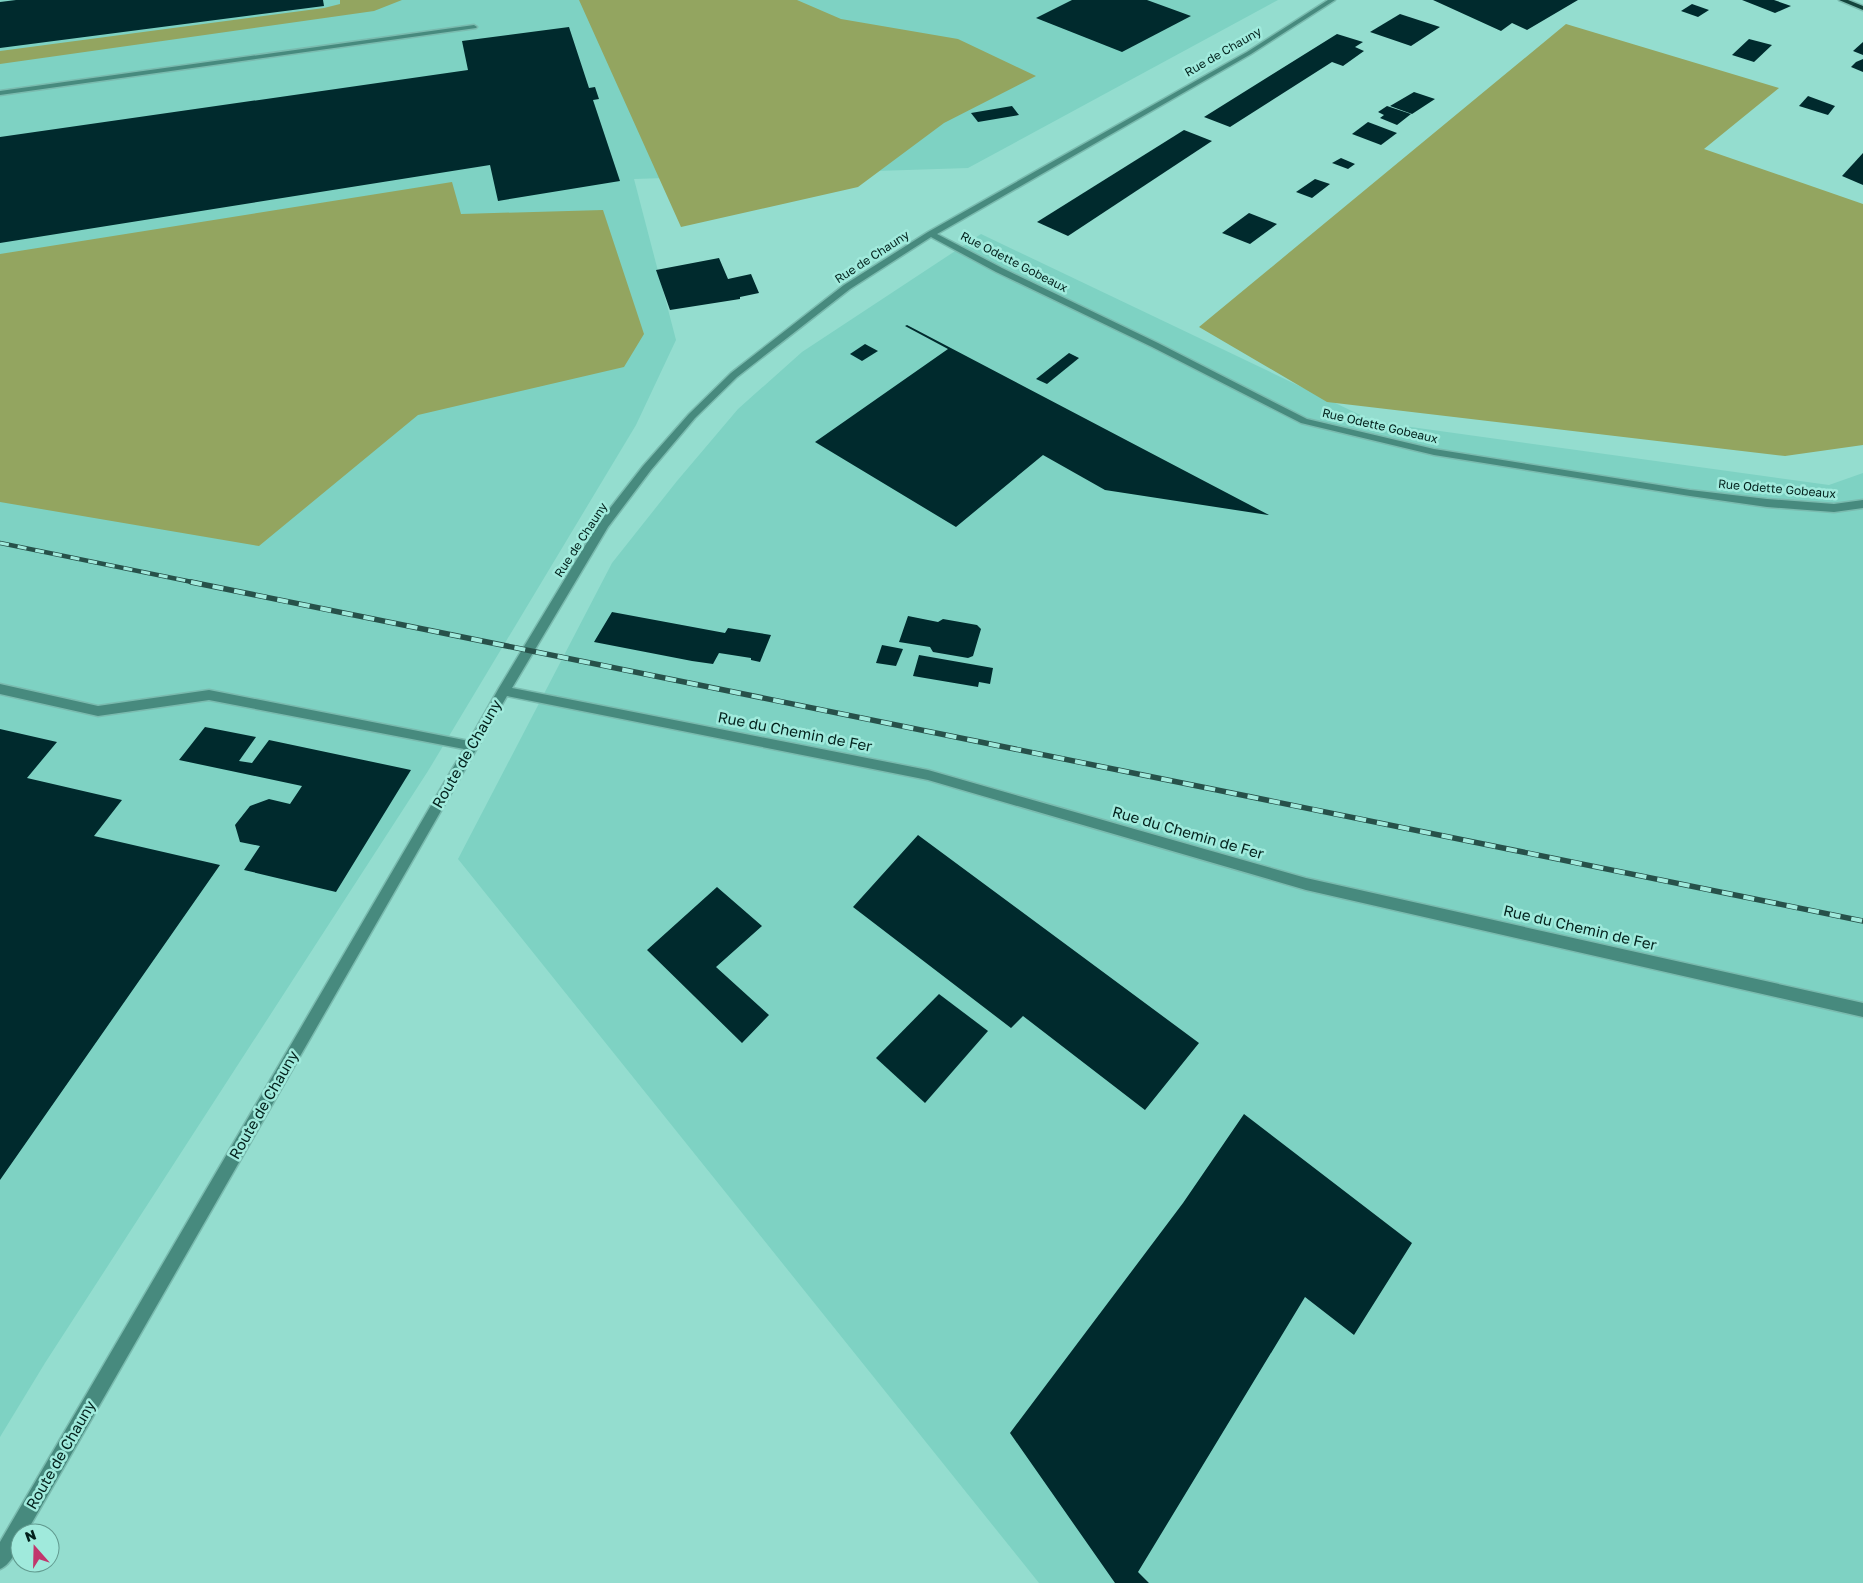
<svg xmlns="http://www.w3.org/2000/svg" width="1863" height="1583" font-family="'Golos Text',sans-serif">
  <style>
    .built { fill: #7ed2c3 }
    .green { fill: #93a560 }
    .building { fill: #002a2d }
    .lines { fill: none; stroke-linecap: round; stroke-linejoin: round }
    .minor-casing { stroke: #7abbaf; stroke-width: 3 }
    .major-casing { stroke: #7abbaf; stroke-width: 3 }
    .minor { fill: #478a7e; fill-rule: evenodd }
    .major { fill: #14453d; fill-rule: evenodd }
    .rail-far1-casing { stroke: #27514a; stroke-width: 4.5 }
    .rail-casing { stroke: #27514a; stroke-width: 5.5 }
    .rail-far1 { stroke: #a0eadc; stroke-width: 3; stroke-dasharray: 9; stroke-linecap: butt }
    .rail { stroke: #a0eadc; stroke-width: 4; stroke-dasharray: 11; stroke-linecap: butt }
    .labels { text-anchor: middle; stroke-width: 5; stroke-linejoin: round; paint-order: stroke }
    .far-street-label { font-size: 12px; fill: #02211c; stroke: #a0eadc }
    .street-label { font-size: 15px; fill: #02211c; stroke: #a0eadc }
  </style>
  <rect width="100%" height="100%" fill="#94ddcf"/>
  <!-- built -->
  <g class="built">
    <path d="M0,0H1278L968,168L634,179L676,340L636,425L428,771L45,1363L0,1437Z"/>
    <path d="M981,234L1375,422L1829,485L1863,473V1583H1039L458,859L612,563L677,481L738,409L802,352Z"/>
  </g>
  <!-- green -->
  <g class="green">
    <path d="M340,0H402L374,11L0,64V51L324,8L340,4Z"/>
    <path d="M579,0H797L841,19L958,39L1036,76L944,123L858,187L681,227Z"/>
    <path d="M1566,24L1779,88L1704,149L1863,204V445L1785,456L1327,402L1199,327Z"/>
    <path d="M452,182L461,214L603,210L644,334L624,367L418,415L259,546L0,502V254Z"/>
  </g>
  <!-- building -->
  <g class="building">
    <path d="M16,0H323L324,6L0,48V2Z"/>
    <path d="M1072,0H1147L1191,16L1122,52L1036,18Z"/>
    <path d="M1433,0H1578L1527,30L1512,23L1501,31Z"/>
    <path d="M1742,0H1774L1791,6L1775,13Z"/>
    <path d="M1692,4L1709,10L1698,17L1681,11Z"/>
    <path d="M1400,14L1440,27L1411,46L1370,32Z"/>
    <path d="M569,27L589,88L595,87L599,99L593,100L620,181L498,201L490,165L0,243V137L468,70L462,41Z"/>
    <path d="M1337,34L1363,42L1355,47L1364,51L1343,66L1332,62L1230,127L1204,117Z"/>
    <path d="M1749,39L1772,45L1754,62L1732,55Z"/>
    <path d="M1863,42V55L1853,51Z"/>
    <path d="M1863,59V72L1851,67L1856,62Z"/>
    <path d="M1414,92L1435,99L1412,114L1390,106Z"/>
    <path d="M1808,96L1835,106L1828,115L1799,106Z"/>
    <path d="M1012,106L1019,115L978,122L971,113Z"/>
    <path d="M1387,106L1411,114L1397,125L1380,118L1384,115L1378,112Z"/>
    <path d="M1368,122L1397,133L1381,145L1352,134Z"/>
    <path d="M1184,130L1212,141L1068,236L1037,222Z"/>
    <path d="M1863,153V185L1842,176Z"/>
    <path d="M1341,158L1355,164L1348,169L1332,163Z"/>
    <path d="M1315,179L1330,184L1312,198L1296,192Z"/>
    <path d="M1249,213L1277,224L1250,244L1222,233Z"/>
    <path d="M719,258L728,279L751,274L759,293L740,297V299L670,310L656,270Z"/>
    <path d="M907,325L1269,515H1268L1105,490L1043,455L956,527L815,442L948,349L905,326Z"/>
    <path d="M865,344L878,351L862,361L850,354Z"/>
    <path d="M1069,353L1079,358L1047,384L1036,379Z"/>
    <path d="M612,612L725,633L728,628L771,635L760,662L751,660V658L719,653L713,664L692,661L594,642Z"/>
    <path d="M908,616L938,622L943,619L977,625L981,629L973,656L968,658L933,652L930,647L899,642Z"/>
    <path d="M882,645L903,649L896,666L876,663Z"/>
    <path d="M919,655L993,668L990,684L979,682L978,687L913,676Z"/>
    <path d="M205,727L256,737L239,761L252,763L269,740L411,770L336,892L244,870L260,846L240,842L235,825L250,806L269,799L290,804L302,786L179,760Z"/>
    <path d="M0,729L57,742L27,778L122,800L94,836L220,865L0,1180Z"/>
    <path d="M918,835L1199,1043L1145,1110L1023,1016L1011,1028L853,907Z"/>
    <path d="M717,887L762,926L716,967L769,1015L742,1043L647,950Z"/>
    <path d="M939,994L988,1031L925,1103L876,1058Z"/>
    <path d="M1244,1114L1412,1243L1354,1335L1305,1297L1138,1572L1149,1583H1115L1010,1433L1183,1203Z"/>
  </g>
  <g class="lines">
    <!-- minor casing -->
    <g class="minor-casing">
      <g id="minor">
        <path d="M1328,0H1335L1251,54L937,234L1002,268L1158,343L1307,419L1434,449L1690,490L1767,499L1834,504L1863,500V508L1834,512L1767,507L1690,496L1434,455L1301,423L1152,347L996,272L931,237L850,289L737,377L695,418L651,470L608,527L512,688L928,770L1306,878L1863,1003V1017L1306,890L928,780L507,696L26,1533H20C20,1546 12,1564 0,1569V1542L464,749L209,700L98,716L0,694V684L98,706L209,690L469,741L499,688L600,521L643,466L689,414L731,373L844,285L928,232L1247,52Z"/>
        <path d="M474,25L477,27L476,28L0,95V91Z"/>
      </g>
    </g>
    <!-- major casing -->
    <g class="major-casing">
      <path id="major" d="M1839,0H1848L1863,6V10Z"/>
    </g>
    <!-- minor -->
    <use href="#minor" class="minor"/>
    <!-- major -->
    <use href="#major" class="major"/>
    <!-- rail-far1 casing -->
    <g class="rail-far1-casing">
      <path id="rail-far1" d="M0,543L197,583"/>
    </g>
    <!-- rail casing -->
    <g class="rail-casing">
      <path id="rail" d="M191,582L1863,921"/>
    </g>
    <!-- rail-far1 -->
    <use href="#rail-far1" class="rail-far1"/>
    <!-- rail -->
    <use href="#rail" class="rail"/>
  </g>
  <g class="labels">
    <!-- far-street labels -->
    <g class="far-street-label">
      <text transform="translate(1223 52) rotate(-30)" y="4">Rue de Chauny</text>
      <text transform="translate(872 257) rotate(-33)" y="4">Rue de Chauny</text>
      <text transform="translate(1014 262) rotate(27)" y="4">Rue Odette Gobeaux</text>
      <text transform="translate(1380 426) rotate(13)" y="4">Rue Odette Gobeaux</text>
      <text transform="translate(1777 489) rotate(5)" y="4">Rue Odette Gobeaux</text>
      <text transform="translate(581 540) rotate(-57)" y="4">Rue de Chauny</text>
    </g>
    <!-- street labels -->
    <g class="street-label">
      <text transform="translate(795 732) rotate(11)" y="5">Rue du Chemin de Fer</text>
      <text transform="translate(467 754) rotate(-60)" y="5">Route de Chauny</text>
      <text transform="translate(1188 833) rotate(16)" y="5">Rue du Chemin de Fer</text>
      <text transform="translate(1580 928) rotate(13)" y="5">Rue du Chemin de Fer</text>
      <text transform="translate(264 1105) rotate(-60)" y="5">Route de Chauny</text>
      <text transform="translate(61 1455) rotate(-60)" y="5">Route de Chauny</text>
    </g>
  </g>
  <!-- north arrow -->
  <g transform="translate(35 1548) rotate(340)"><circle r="24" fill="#a0eadc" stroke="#619a8f"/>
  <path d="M0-4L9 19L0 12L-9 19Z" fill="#c1366c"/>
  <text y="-8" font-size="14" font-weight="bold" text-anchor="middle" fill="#02211c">N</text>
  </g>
</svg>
